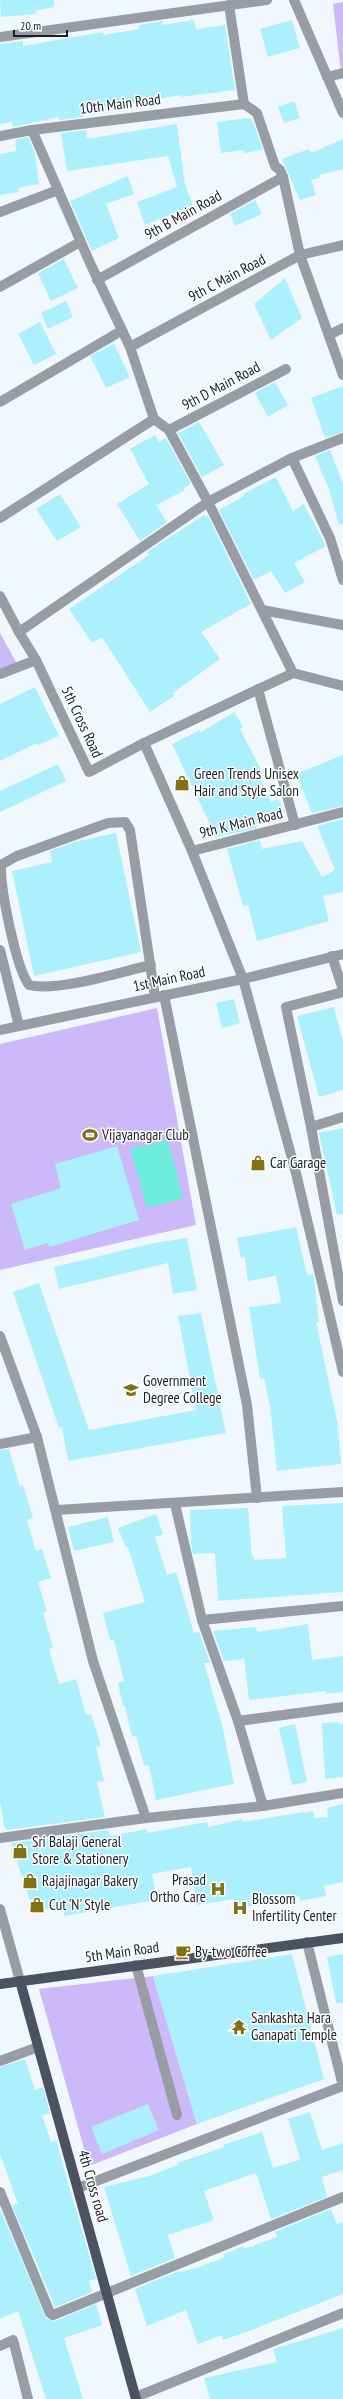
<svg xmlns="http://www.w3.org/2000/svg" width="343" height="2399" font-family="'PT Sans Narrow',sans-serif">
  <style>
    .green { fill: #cbb9f9 }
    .water { fill: #6ceddc }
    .building { fill: #acf0fe }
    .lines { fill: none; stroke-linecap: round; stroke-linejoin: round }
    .minor { stroke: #989ca4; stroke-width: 10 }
    .major { stroke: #4d5260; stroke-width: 10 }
    .labels { text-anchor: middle; stroke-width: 3; stroke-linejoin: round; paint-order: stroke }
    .street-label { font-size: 15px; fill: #191f24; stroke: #fff }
    .poi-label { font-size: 15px; fill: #191f24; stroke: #fff; text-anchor: start }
  </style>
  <rect width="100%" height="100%" fill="#f0f8fd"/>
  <!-- green -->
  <g class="green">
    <path d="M343,2V72L341,73L333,4Z"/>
    <path d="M0,633L17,664L0,670Z"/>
    <path d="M157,1008L196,1225L0,1270V1044Z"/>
    <path d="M153,1976L197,2124L89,2166L39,1989Z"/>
  </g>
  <!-- water -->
  <path class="water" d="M168,1140L183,1198L147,1208L130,1149Z"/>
  <!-- building -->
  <g class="building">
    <path d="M0,0H54V7L35,11L36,14L1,17Z"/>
    <path d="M194,20L196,29L225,25L235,90L181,97V95L91,110L83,112L84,117L59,120V117L13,127L12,122L0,124V44L23,41V46L103,32L104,35L139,29V25L163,21V25Z"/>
    <path d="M292,20L300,48L268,57L260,29Z"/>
    <path d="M294,101L300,118L284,123L278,107Z"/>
    <path d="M247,118L252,119L263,150L244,153V150L221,153L217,122Z"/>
    <path d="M177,124L185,185L193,205L162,218L145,225L137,202L177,187L168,156L67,171L61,133L86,130L87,138H92Z"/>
    <path d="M28,137L35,154L39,184L18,188L19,192L0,195V154L16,151L15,140Z"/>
    <path d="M343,139V169L319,175L320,178L311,180L316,195L300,200L282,159L309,149L311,153Z"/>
    <path d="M128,176L134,194L106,204L119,238L92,251L70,201Z"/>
    <path d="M255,200L262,214L235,226L230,214Z"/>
    <path d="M64,259L78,288L51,301L38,273Z"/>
    <path d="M285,278L302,318L271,340L254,304Z"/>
    <path d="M66,301L73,317L48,329L41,313Z"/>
    <path d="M40,322L56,354L34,365L18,334Z"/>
    <path d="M114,344L130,377L106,388L90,356Z"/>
    <path d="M275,382L288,405L268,417L255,393Z"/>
    <path d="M343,386V432L325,438L311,398Z"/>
    <path d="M199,422L224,465L202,477L178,433Z"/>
    <path d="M155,435L159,442L166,438L191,484L184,488L185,490L156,505L167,522L140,541L117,504L149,484L130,449Z"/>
    <path d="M330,450L343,483V524L339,525L330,492L315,456Z"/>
    <path d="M276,477L293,511L304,504L326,546L294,563L305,582L285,593L271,571L254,580L219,510L244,496L243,494Z"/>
    <path d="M60,494L81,527L57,541L36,509Z"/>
    <path d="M204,515L206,517L208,516L251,604L201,632L220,659L173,693L174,696L150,712L102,637L92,643L69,609L149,555L147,552Z"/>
    <path d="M35,687L59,736L38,745L37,743L0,761V704Z"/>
    <path d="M234,712L243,727L240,729L262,772L258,774L271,802L278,799L285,812L256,824L257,828L216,837L172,744L200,730L201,732Z"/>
    <path d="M343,755V806L312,813L296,774Z"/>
    <path d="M58,764L66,781L0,812V791Z"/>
    <path d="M343,819V892L323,896L329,921L257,941L248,905L243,906L227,849L260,840L262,849L302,841L322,877L335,870L317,826Z"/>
    <path d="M116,833L141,952L34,976L12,871L52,862L50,851L74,842Z"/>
    <path d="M234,999L240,1023L222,1028L216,1003Z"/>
    <path d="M334,1007L343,1042V1090L319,1097L297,1016Z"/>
    <path d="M343,1128V1214L337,1215L319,1133Z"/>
    <path d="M117,1146L139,1220L49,1247L48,1243L25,1250L11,1204L61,1188L55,1164Z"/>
    <path d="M296,1227L307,1275L313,1274L314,1278L319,1322H316L337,1421L341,1464L277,1471L270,1407L264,1378L260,1379L249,1307L281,1303L276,1276L248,1281L245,1257L241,1258L237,1238Z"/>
    <path d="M187,1238L197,1290L173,1294L168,1263L59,1289L54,1267L154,1243Z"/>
    <path d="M39,1283L89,1430L196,1410L178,1316L201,1313L226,1433L68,1461L62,1427L59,1428L13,1292Z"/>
    <path d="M9,1449L20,1487L23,1485L33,1518L27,1520L36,1551L42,1549L51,1578L38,1582L47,1612L43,1613L53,1648L49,1649L59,1684L76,1679L86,1715L91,1714L101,1746L96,1747L104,1781L97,1782L105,1817L7,1830L4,1826L0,1801V1450Z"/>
    <path d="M343,1503V1592L218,1601L215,1553L193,1554L191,1542L190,1510L248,1508L252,1557L254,1556V1560L286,1558L282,1506Z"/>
    <path d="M156,1514L163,1534L155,1537L167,1575L176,1572L194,1633L199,1632L210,1663H204L222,1724L234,1784L156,1800L149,1765L144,1766L136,1736L132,1737L125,1706H123L118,1683L124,1681L114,1640H110L103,1613L145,1602L128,1547L126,1548L118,1528Z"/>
    <path d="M108,1517L114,1542L74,1551L68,1527Z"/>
    <path d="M308,1624L312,1660L343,1656V1692L326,1694V1691L249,1700L244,1659L224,1661L213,1631L256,1627L257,1632Z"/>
    <path d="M339,1722V1724H343V1777L325,1779L322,1723Z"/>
    <path d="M295,1724L307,1782L292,1785L279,1728Z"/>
    <path d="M343,1804V1882L324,1886L326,1896L300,1901L299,1896L235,1909L233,1899L197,1905L191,1867L152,1874L156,1900L64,1916L62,1904L34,1913L11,1843L108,1830L111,1836L147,1829V1833L207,1822L208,1827L243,1819V1822L304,1812V1813L313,1811L315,1818L328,1817L327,1808Z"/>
    <path d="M292,1954L324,2079L197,2124L153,1976Z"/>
    <path d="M343,1954V2003H336L327,1957Z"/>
    <path d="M25,2059L35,2090L43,2087L50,2113L42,2116L51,2142L56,2140L96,2279L89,2281L92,2292L55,2307L12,2205L18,2204L0,2154V2067Z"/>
    <path d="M148,2104L159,2130L102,2154L91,2127Z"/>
    <path d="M310,2112L322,2150L343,2143V2170L322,2177L327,2197L271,2219L256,2173L204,2191L214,2220L168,2235L175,2258L131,2276L104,2187L149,2176L178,2165L177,2163L224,2147L223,2145L262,2132L273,2168L299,2160L300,2158L288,2119Z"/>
    <path d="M0,2209L46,2318L55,2321L96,2304L102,2325L64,2338L83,2399H46L18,2311L0,2319Z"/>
    <path d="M331,2209L337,2224L343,2222V2294L249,2331L223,2340L222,2335L198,2344L186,2310L147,2326L135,2289L179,2271L180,2272L199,2267L225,2257L224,2254L243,2246L244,2249L277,2237L275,2232Z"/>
    <path d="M343,2328V2399H210L204,2378L277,2362L273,2349Z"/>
  </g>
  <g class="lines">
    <!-- minor -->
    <g class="minor">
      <path d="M294,0L343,113"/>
      <path d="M229,5L244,104L257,113L275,166L280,170L283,177L300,255L343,375"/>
      <path d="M0,37L267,0"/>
      <path d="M327,77L343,73"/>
      <path d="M32,130L90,263L130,347L154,419L169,430L208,502L293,673"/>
      <path d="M0,136L32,130L244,104"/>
      <path d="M0,212L58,190"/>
      <path d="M97,280L283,177"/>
      <path d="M0,287L80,242"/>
      <path d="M329,335L343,328"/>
      <path d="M130,347L300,255L343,245"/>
      <path d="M0,402L121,331"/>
      <path d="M169,430L286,369"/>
      <path d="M292,458L330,538L343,580"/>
      <path d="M0,518L154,419"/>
      <path d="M0,596L19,632L36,660L89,772L144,743L192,851L243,979L296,1173L343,1372"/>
      <path d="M262,610L343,625"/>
      <path d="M19,632L208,502L292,458L343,438"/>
      <path d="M0,674L36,660"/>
      <path d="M258,689L295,825"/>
      <path d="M144,743L293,673L343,686"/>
      <path d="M192,851L343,812"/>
      <path d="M0,950L19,1026"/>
      <path d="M332,956L343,990"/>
      <path d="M151,965C120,972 58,992 29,985C16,968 0,888 1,865L17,856L108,823L125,822L130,830L155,997"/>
      <path d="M343,992L286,1007L311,1127L343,1301"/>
      <path d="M164,995L247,1405L257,1498"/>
      <path d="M0,1030L243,979L343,954"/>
      <path d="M311,1127L343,1117"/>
      <path d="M0,1336L37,1437L93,1661L146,1818"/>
      <path d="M0,1444L37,1437"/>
      <path d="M175,1504L202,1620L238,1721L263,1806"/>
      <path d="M57,1510L343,1492"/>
      <path d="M202,1620L343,1606"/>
      <path d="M238,1721L343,1707"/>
      <path d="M0,1838L146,1818L263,1806L343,1793"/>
      <path d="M0,1909L20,1981"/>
      <path d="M307,1942L343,2086"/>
      <path d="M136,1965L177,2115"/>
      <path d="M0,2061L38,2047"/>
      <path d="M78,2188L343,2086"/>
      <path d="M0,2192L50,2313L53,2315L343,2197"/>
      <path d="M0,2346L13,2340L28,2399"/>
      <path d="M136,2397L343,2313"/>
    </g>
    <!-- major -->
    <g class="major">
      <path d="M20,1981L136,2399"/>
      <path d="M0,1984L343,1938"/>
    </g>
  </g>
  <!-- icons -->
  <defs>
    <g id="shop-bare" transform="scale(1.2)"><path d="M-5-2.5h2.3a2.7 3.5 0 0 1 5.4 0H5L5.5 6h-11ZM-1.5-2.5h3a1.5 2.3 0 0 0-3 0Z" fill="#817111" stroke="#fff" stroke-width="2.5" paint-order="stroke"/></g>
    <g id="stadium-bare" transform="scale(1.2)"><path d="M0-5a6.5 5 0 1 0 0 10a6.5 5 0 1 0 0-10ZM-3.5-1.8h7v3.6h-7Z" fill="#817111" stroke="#fff" stroke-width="2.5" paint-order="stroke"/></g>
    <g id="university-bare" transform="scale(1.2)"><path d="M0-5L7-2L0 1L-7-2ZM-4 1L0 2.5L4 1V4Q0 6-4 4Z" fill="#817111" stroke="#fff" stroke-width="2.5" paint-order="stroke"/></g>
    <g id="hospital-bare" transform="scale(1.2)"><path d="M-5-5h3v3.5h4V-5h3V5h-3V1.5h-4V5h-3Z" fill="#817111" stroke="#fff" stroke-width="2.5" paint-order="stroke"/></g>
    <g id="cafe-bare" transform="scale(1.2)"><path d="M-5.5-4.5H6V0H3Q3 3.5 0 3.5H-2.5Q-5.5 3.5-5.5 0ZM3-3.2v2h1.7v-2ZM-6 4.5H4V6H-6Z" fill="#817111" stroke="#fff" stroke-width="2.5" paint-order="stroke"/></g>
    <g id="temple-bare" transform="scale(1.2)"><path d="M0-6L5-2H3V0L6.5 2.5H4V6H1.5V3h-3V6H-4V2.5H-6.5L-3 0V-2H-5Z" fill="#817111" stroke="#fff" stroke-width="2.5" paint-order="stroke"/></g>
  </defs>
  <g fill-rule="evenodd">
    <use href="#shop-bare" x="182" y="783"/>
    <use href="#stadium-bare" x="90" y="1135"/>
    <use href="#shop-bare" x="258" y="1163"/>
    <use href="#university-bare" x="131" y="1390"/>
    <use href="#shop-bare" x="20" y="1851"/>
    <use href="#shop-bare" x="30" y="1881"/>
    <use href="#hospital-bare" x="218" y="1889"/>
    <use href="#shop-bare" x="37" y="1905"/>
    <use href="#hospital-bare" x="240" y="1908"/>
    <use href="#cafe-bare" x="183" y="1952"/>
    <use href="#temple-bare" x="239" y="2027"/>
  </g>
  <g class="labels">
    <!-- street labels -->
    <g class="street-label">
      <text transform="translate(120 104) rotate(-7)" y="5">10th Main Road</text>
      <text transform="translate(183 215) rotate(-29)" y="5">9th B Main Road</text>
      <text transform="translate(227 278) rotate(-28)" y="5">9th C Main Road</text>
      <text transform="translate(221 386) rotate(-28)" y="5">9th D Main Road</text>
      <text transform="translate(82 722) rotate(65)" y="5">5th Cross Road</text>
      <text transform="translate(241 823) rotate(-14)" y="5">9th K Main Road</text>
      <text transform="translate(169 979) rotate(-12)" y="5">1st Main Road</text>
      <text transform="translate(122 1952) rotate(-8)" y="5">5th Main Road</text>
      <text transform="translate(93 2186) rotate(74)" y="5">4th Cross road</text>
    </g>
    <!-- poi labels -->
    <g class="poi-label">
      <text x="194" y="779">Green Trends Unisex<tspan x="194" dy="17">Hair and Style Salon</tspan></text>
      <text x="102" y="1140">Vijayanagar Club</text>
      <text x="270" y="1168">Car Garage</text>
      <text x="143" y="1386">Government<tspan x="143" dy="17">Degree College</tspan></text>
      <text x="32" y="1847">Sri Balaji General<tspan x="32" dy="17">Store &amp; Stationery</tspan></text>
      <text x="206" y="1885" text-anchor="end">Prasad<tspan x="206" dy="17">Ortho Care</tspan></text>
      <text x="42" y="1886">Rajajinagar Bakery</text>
      <text x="252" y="1904">Blossom<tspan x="252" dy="17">Infertility Center</tspan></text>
      <text x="49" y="1910">Cut 'N' Style</text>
      <text x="195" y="1957">By-two Coffee</text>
      <text x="251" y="2023">Sankashta Hara<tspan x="251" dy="17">Ganapati Temple</tspan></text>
    </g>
  </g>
  <!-- scale -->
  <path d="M14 30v6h53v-6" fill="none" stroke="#191f24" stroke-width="2"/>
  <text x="20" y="30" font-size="12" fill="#191f24" stroke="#ffffff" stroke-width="3" paint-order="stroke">20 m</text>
</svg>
